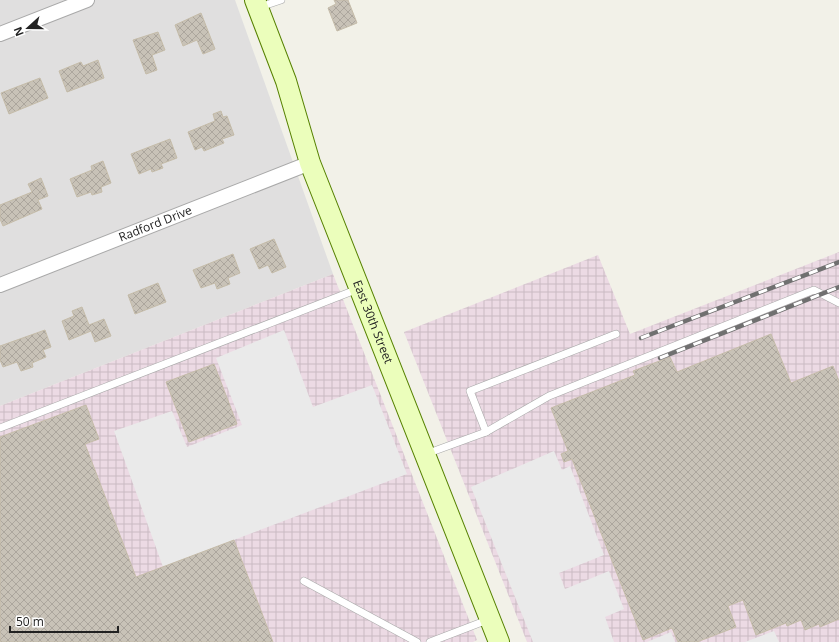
<svg xmlns="http://www.w3.org/2000/svg" width="839" height="642" font-family="'Open Sans',sans-serif">
  <style>
    .residential { fill: #e0dfdf }
    .industrial { fill: url(#industrial-grid) }
    .parking { fill: #eaeaea }
    .building { fill: url(#building-cross-hatch); stroke: #c5bca9 }
    .lines { fill: none; stroke-linecap: round; stroke-linejoin: round }
    .service-casing { stroke: #a9a9a9; stroke-width: 8 }
    .minor-casing { stroke: #a9a9a9; stroke-width: 16 }
    .secondary-casing { stroke: #568100; stroke-width: 22 }
    .service { stroke: #fff; stroke-width: 7 }
    .minor { stroke: #fff; stroke-width: 14 }
    .secondary { stroke: #ebfebb; stroke-width: 20 }
    .rail-casing { stroke: #707070; stroke-width: 4.5 }
    .rail { stroke: #fff; stroke-width: 3; stroke-dasharray: 9; stroke-linecap: butt }
    .labels { text-anchor: middle; stroke-width: 4; stroke-linejoin: round; paint-order: stroke }
    .street-label { font-size: 12px; fill: #222; stroke: #fff }
  </style>
  <defs>
    <pattern id="industrial-grid" width="8" height="8" patternUnits="userSpaceOnUse"><rect width="8" height="8" fill="#ecdae4"/><path d="M0 4h8M4 0v8" fill="none" stroke="#cabbc3"/></pattern>
    <pattern id="building-cross-hatch" width="8" height="8" patternUnits="userSpaceOnUse"><rect width="8" height="8" fill="#c8c2b7"/><path d="M0 0l8 8M0 8l8-8" fill="none" stroke="#aca69d"/></pattern>
  </defs>
  <rect width="100%" height="100%" fill="#f2f1e8"/>
  <!-- residential -->
  <path class="residential" d="M0,0H235L333,274L0,406Z"/>
  <!-- industrial -->
  <g class="industrial">
    <path d="M839,252V642H527L404,332L598,255L630,334Z"/>
    <path d="M333,274L477,640L473,642H0V406Z"/>
  </g>
  <!-- parking -->
  <g class="parking">
    <path d="M284,330L313,407L372,385L407,474L163,567L114,431L172,411L187,447L242,425L216,358Z"/>
    <path d="M554,451L562,470L570,466L604,555L559,573L565,589L609,571L624,609L605,617L614,642H533L471,487Z"/>
    <path d="M774,631L779,642H745Z"/>
    <path d="M671,632L675,642H647Z"/>
  </g>
  <!-- building -->
  <g class="building">
    <path d="M334,0H348L357,23L337,31L328,8L336,4Z"/>
    <path d="M201,13L215,49L203,54L197,40L183,46L175,25Z"/>
    <path d="M158,32L165,50L152,55L157,70L146,74L133,40Z"/>
    <path d="M98,60L104,78L67,92L59,71L81,62L83,66Z"/>
    <path d="M40,78L48,98L9,114L1,93Z"/>
    <path d="M221,111L223,117L227,116L234,135L222,139L224,143L204,151L202,147L195,150L188,132L215,121L213,114Z"/>
    <path d="M170,139L177,158L161,164L163,168L152,172L151,169L139,174L131,154Z"/>
    <path d="M103,161L111,183L101,187L102,192L92,195L91,192L77,197L70,179L92,170L91,166Z"/>
    <path d="M41,178L48,196L38,200L42,209L3,226L0,219V205L32,192L28,184Z"/>
    <path d="M274,239L286,267L272,273L268,265L259,269L250,249Z"/>
    <path d="M233,254L240,273L228,278L230,284L217,289L215,283L201,288L193,270Z"/>
    <path d="M158,283L166,302L135,314L128,295Z"/>
    <path d="M82,307L89,325L104,319L111,336L95,342L91,331L69,340L62,321L74,316L72,311Z"/>
    <path d="M45,330L51,347L43,350L46,357L32,363L33,367L21,371L17,362L3,367L0,360V346Z"/>
    <path d="M771,334L791,383L833,366L839,381V619L820,627L819,624L805,630L801,620L787,626L786,623L756,635L743,600L728,606L736,627L697,642H678L672,628L643,640L572,459L564,462L561,454L568,451L551,408L635,375L633,371L670,357L677,372Z"/>
    <path d="M214,364L237,424L189,442L166,382Z"/>
    <path d="M86,405L99,439L85,444L136,577L234,540L273,642H0V437Z"/>
  </g>
  <g class="lines">
    <!-- service casing -->
    <g class="service-casing">
      <g id="service">
        <path d="M260,7L281,0"/>
        <path d="M0,428L358,289"/>
        <path d="M486,432L470,391L616,334"/>
        <path d="M426,454L486,432L549,396L814,290L839,303"/>
        <path d="M304,581L417,642"/>
        <path d="M430,642L490,619"/>
      </g>
    </g>
    <!-- minor casing -->
    <g class="minor-casing">
      <g id="minor">
        <path d="M0,34L87,0"/>
        <path id="s1" d="M0,285L310,163"/>
      </g>
    </g>
    <!-- secondary casing -->
    <g class="secondary-casing">
      <g id="secondary">
        <path id="s2" d="M255,0L286,81L310,163L499,642"/>
      </g>
    </g>
    <!-- service -->
    <use href="#service" class="service"/>
    <!-- minor -->
    <use href="#minor" class="minor"/>
    <!-- secondary -->
    <use href="#secondary" class="secondary"/>
    <!-- rail casing -->
    <g class="rail-casing">
      <g id="rail">
        <path d="M641,338L839,262"/>
        <path d="M660,358L839,287"/>
      </g>
    </g>
    <!-- rail -->
    <use href="#rail" class="rail"/>
  </g>
  <g class="labels">
    <!-- street labels -->
    <g class="street-label">
      <text dy="4" stroke="none"><textPath href="#s1" startOffset="167">Radford Drive</textPath></text>
      <text dy="4" stroke="none"><textPath href="#s2" startOffset="343">East 30th Street</textPath></text>
    </g>
  </g>
  <!-- north arrow -->
  <g transform="translate(28 28) rotate(249)" stroke="#ffffff" stroke-width="3" paint-order="stroke">
  <path d="M0-3L7 15L0 10L-7 15Z" fill="#222222"/>
  <text y="-6" font-size="11" font-weight="bold" text-anchor="middle" fill="#222222">N</text>
  </g>
  <!-- scale -->
  <path d="M10 626v6h108v-6" fill="none" stroke="#222222" stroke-width="2"/>
  <text x="16" y="626" font-size="12" fill="#222222" stroke="#ffffff" stroke-width="3" paint-order="stroke">50 m</text>
</svg>
